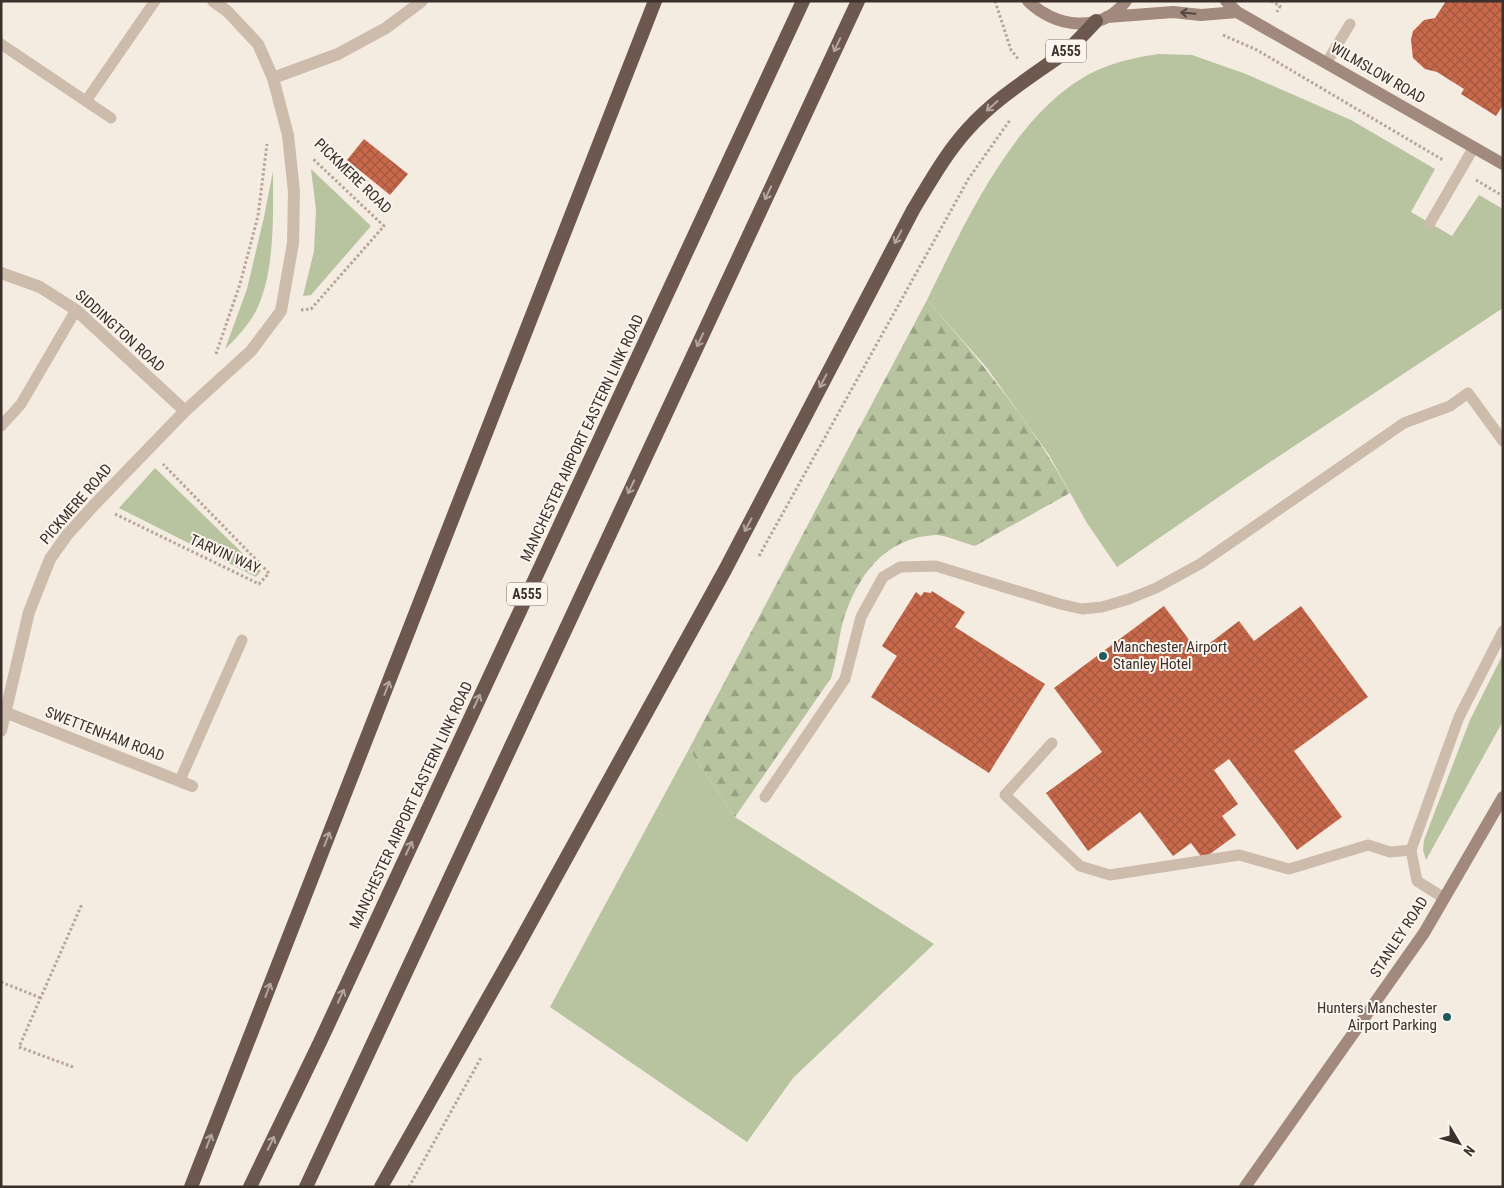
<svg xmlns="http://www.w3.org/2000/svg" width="1504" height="1188" font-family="'Roboto Condensed',sans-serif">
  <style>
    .green { fill: #b8c4a0 }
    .forest { fill: url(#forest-firs) }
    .building { fill: url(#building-cross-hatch) }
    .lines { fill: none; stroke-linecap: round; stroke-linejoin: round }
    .path { stroke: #b9a596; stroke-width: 3; stroke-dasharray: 2.5 2.5; stroke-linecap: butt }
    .service { stroke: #cdbbac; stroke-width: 11 }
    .minor { stroke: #cdbbac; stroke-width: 12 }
    .secondary { stroke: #a18a7d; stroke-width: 12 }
    .trunk { stroke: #6c584f; stroke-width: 14 }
    .oneway { stroke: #544640 }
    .oneway2 { stroke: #b4a69e }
    .poi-dot { fill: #1f5a5e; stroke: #fbf5ee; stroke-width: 2 }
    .labels { text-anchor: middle; stroke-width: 4; stroke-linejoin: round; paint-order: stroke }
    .shield { fill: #fbf5ee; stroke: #756b66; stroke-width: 1 }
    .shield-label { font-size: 14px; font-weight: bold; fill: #3b302b }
    .street-label { font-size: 15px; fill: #3b302b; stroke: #fbf5ee }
    .poi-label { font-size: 15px; fill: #3b302b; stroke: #fbf5ee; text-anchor: start }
  </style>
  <defs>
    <pattern id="forest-firs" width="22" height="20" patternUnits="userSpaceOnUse" patternTransform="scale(1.25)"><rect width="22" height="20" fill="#b8c4a0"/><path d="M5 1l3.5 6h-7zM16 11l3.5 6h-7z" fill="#97a083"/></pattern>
    <pattern id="building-cross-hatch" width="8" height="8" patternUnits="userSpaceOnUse" patternTransform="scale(1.25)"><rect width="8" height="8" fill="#c8694b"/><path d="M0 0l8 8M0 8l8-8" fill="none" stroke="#a4573f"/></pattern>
  </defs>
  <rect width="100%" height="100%" fill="#f4ebe1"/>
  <!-- green -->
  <g class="green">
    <path d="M1158,54L1192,55L1246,74L1351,120L1435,169L1411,212L1452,236L1479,195L1503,209V308L1255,472L1117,567L1087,523L1049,455L987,368L927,300C965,223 1017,105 1100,69C1119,61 1138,57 1158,54Z"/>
    <path d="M311,169L371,226L311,295L303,296L314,251L316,210Z"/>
    <path d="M273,171C273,211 275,261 261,299C255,318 239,336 225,349L247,289L264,217Z"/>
    <path d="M155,468L261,571L256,577L119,508Z"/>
    <path d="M1503,654V721L1426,860L1423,850L1424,840L1470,720Z"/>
    <path d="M689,749L735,817L934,944L793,1078L747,1142L550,1007Z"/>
  </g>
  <!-- forest -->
  <path class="forest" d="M927,300C981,361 1031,423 1070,493L975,546C963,543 947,535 935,535C883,538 857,577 843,621C838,640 837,659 831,678L735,817L689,749Z"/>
  <!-- building -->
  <g class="building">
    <path d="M1446,1H1503V105L1496,116L1461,94L1464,89L1437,72L1425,69L1413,58L1411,40L1413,31L1424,20L1435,18Z"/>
    <path d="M364,139L408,174L390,195L347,160Z"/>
    <path d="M932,591L965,612L955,627L1045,684L989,773L871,697L897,656L882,646L916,592L921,596L924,592L931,593Z"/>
    <path d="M1164,606L1198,652L1239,621L1254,641L1301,606L1368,697L1294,751L1342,817L1297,850L1229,759L1214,770L1238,804L1222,816L1236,835L1203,859L1191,843L1173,856L1140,812L1088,851L1046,793L1102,752L1054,688Z"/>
  </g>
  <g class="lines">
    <!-- path -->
    <g class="path">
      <path d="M995,1L1011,50L1019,60"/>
      <path d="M1271,1L1280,6L1277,12"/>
      <path d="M1223,35L1257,50L1443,160"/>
      <path d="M1476,180L1503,196"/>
      <path d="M301,310L311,309L384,226L312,158"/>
      <path d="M216,354L240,284L258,216L267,144"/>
      <path d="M115,514L259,584L269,573L163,464"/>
      <path d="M759,556L969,178L1010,120"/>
      <path d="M1,982L41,998"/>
      <path d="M73,1067L19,1047L82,904"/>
      <path d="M409,1187L482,1056"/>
    </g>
    <!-- service -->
    <g class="service">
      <path d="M1,44L111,118"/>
      <path d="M1327,62L1350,24"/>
      <path d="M86,101L155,1"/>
      <path d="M1430,223L1474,147"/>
      <path d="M1,426L21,404L76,310"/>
      <path d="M1052,743L1005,795L1080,866L1110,875L1239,855L1289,869L1368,845L1390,852L1411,850"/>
      <path d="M180,780L242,640"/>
      <path d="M765,797L845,679L861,617L883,577L900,567L936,566L1060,604L1082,609L1102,607L1129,599L1156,588L1200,564L1404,423L1450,406L1468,393L1503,441"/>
      <path d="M1444,898L1417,881L1411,850L1459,717L1503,631"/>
    </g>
    <!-- minor -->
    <g class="minor">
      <path d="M273,78L338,54L386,28L422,1"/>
      <path d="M1,273L40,287L76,310L185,411"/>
      <path d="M7,713L192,786"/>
      <path d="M1,731L29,612L50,559L67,535L95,504L185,411L251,351L281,311L293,243L294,192L288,135L273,78L258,44L227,11L213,1"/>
    </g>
    <!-- secondary -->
    <g class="secondary">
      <path d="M1028,1C1055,28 1101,34 1126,1"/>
      <path d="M1226,1L1237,12L1503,164"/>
      <path d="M1107,17L1173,12L1201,15L1237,12"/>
      <path d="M1245,1187L1424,933L1503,797"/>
    </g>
    <!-- trunk -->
    <g class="trunk">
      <path d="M191,1187L655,1"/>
      <path d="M250,1187L320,1042L803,1"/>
      <path d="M306,1187L858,1"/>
      <path d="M381,1187L516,949L725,570L913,210C930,182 946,153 968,129C996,98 1031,77 1064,53C1075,44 1086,32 1096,21"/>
    </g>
  </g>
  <!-- one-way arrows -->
  <defs><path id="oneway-shaft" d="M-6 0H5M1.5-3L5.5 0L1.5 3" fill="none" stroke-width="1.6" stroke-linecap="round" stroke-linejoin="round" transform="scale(1.25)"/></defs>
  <use class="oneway" href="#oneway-shaft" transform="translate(1188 13) rotate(-175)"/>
  <g class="oneway2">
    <use href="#oneway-shaft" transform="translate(837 45) rotate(115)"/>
    <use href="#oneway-shaft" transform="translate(992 106) rotate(138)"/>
    <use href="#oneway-shaft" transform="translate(768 193) rotate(115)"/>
    <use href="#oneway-shaft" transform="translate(898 237) rotate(118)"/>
    <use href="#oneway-shaft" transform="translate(700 340) rotate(115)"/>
    <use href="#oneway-shaft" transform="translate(823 381) rotate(118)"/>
    <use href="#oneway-shaft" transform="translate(631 487) rotate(115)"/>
    <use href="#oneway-shaft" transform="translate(748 525) rotate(118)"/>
    <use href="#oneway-shaft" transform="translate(387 688) rotate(-69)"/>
    <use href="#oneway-shaft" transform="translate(477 701) rotate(-65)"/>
    <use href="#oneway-shaft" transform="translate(327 839) rotate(-69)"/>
    <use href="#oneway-shaft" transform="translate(409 848) rotate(-65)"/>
    <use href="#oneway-shaft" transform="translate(268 990) rotate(-69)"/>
    <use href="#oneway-shaft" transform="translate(341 996) rotate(-65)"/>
    <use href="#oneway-shaft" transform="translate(209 1141) rotate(-69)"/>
    <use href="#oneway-shaft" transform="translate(271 1143) rotate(-64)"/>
  </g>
  <!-- markers -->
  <g class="poi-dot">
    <circle cx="1103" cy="656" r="5"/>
    <circle cx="1447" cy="1017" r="5"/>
  </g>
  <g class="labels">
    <!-- shield labels -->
    <g class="shield">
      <rect x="1046" y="39.5" width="40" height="23" rx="4"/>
      <rect x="507" y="582.5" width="40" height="23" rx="4"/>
    </g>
    <g class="shield-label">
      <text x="1066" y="56">A555</text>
      <text x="527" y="599">A555</text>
    </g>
    <!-- street labels -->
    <g class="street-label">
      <text transform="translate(1378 73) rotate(30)" y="5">WILMSLOW ROAD</text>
      <text transform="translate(353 176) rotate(44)" y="5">PICKMERE ROAD</text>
      <text transform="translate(120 331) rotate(42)" y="5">SIDDINGTON ROAD</text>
      <text transform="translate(582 438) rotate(-65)" y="5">MANCHESTER AIRPORT EASTERN LINK ROAD</text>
      <text transform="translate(76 504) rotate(-49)" y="5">PICKMERE ROAD</text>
      <text transform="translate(225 554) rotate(24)" y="5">TARVIN WAY</text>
      <text transform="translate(105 734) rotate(21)" y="5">SWETTENHAM ROAD</text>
      <text transform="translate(411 805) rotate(-65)" y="5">MANCHESTER AIRPORT EASTERN LINK ROAD</text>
      <text transform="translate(1399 937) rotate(-57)" y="5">STANLEY ROAD</text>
    </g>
    <!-- poi labels -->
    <g class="poi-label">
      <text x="1113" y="652">Manchester Airport<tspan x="1113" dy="17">Stanley Hotel</tspan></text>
      <text x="1437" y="1013" text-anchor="end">Hunters Manchester<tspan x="1437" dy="17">Airport Parking</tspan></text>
    </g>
  </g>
  <!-- border -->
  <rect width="1504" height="1188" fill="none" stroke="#3b302b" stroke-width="5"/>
  <!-- north arrow -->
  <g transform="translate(1459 1143) rotate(128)" stroke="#fbf5ee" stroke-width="4" paint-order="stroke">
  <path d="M0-4L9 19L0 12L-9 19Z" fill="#3b302b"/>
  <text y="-8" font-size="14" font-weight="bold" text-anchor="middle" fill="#3b302b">N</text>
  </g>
</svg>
